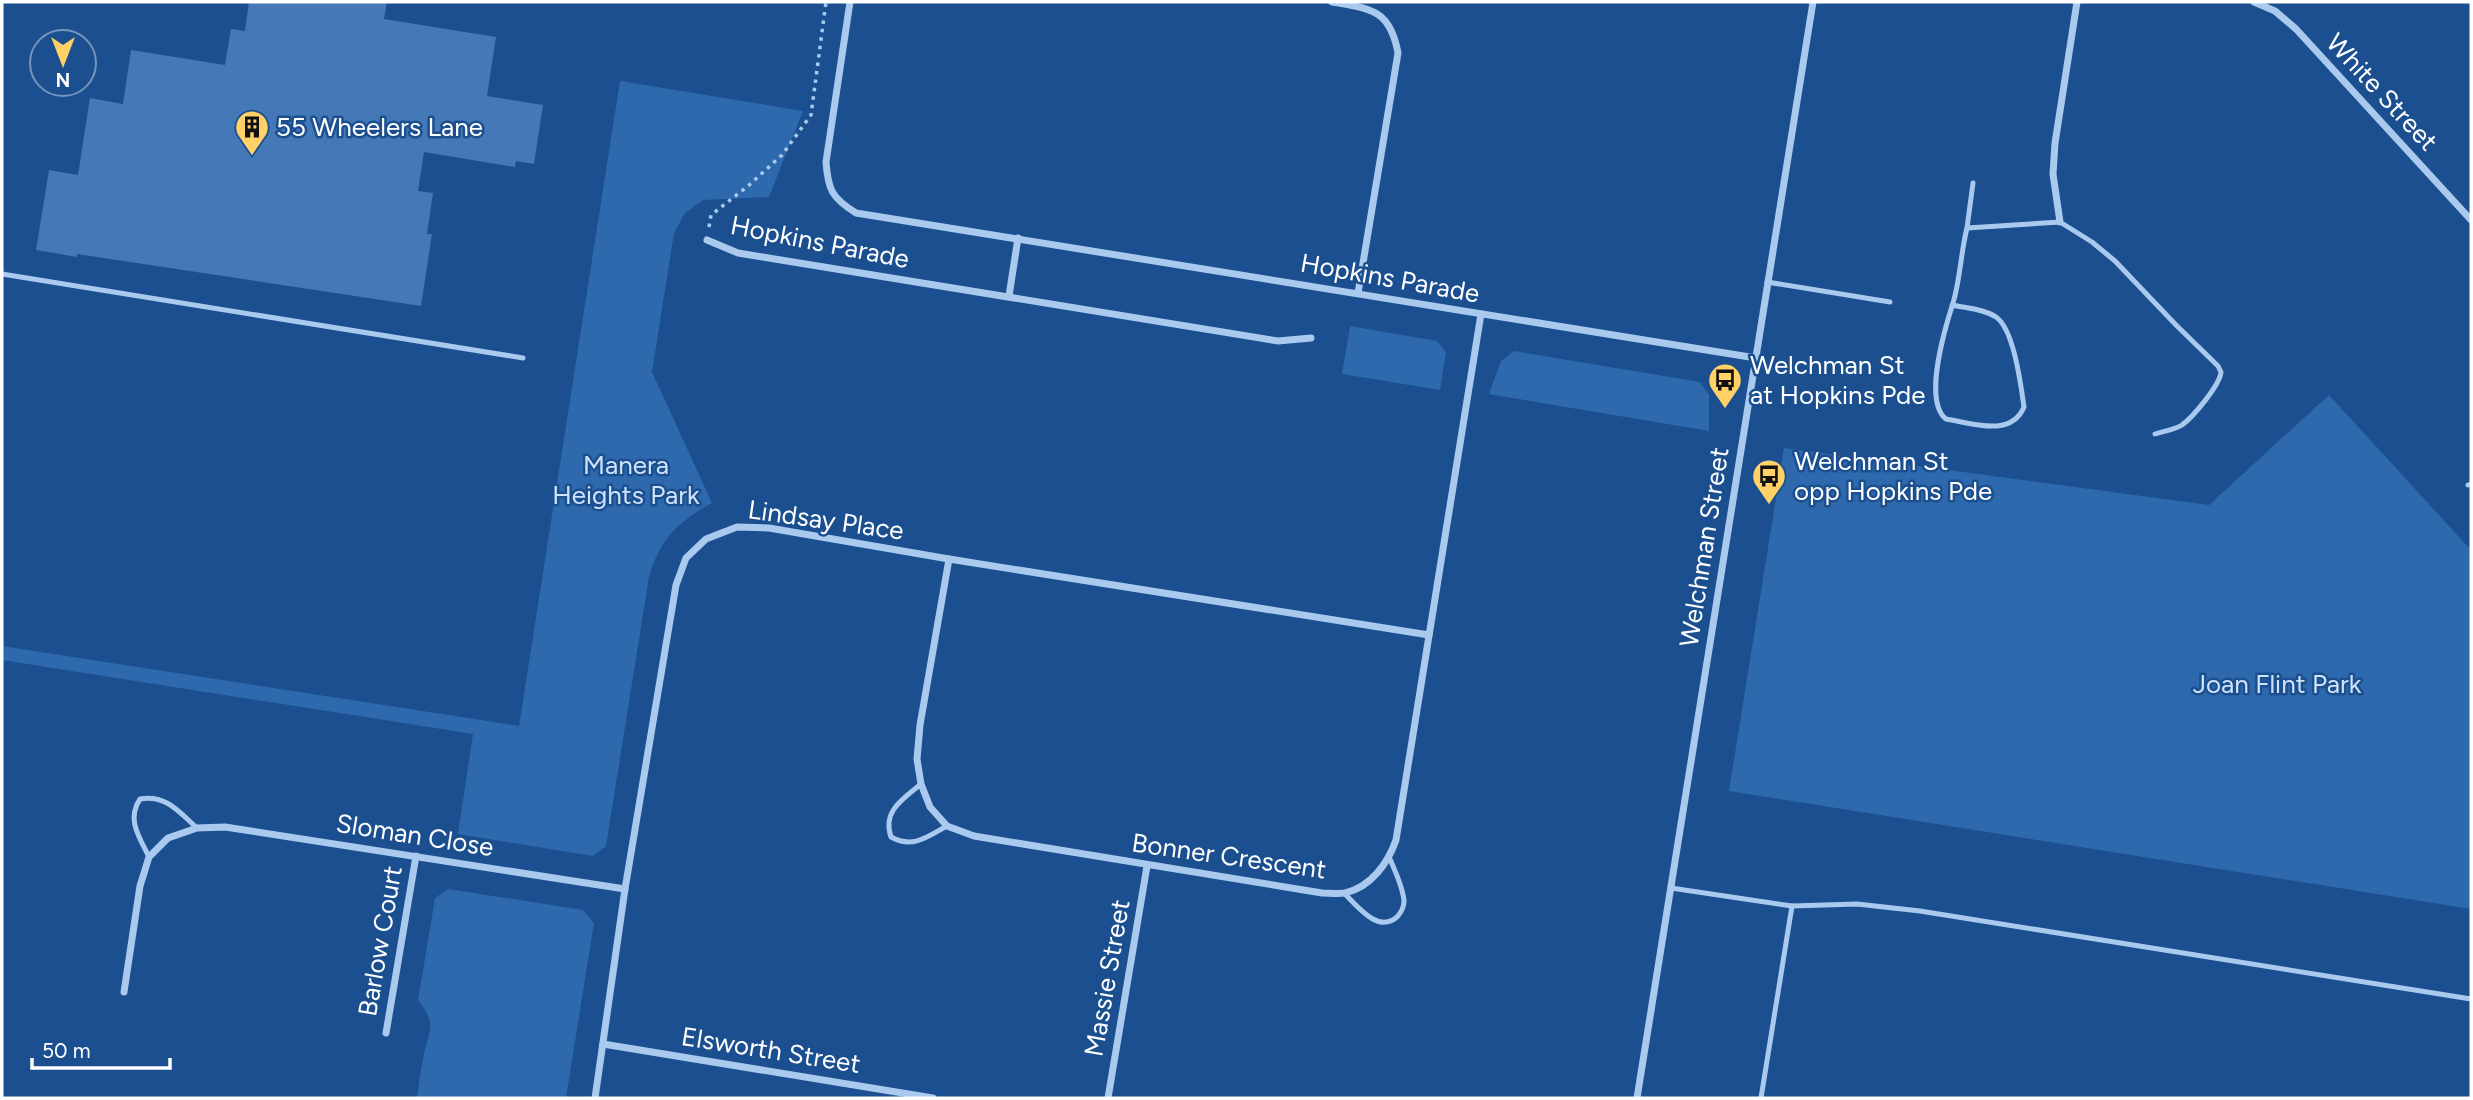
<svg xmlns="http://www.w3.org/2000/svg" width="2473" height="1100" font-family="Figtree,sans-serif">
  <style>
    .green { fill: #2e69ad }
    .building { fill: #4478b7 }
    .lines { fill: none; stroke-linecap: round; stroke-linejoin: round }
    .path { stroke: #a9c9ee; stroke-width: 3.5; stroke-dasharray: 3.5 5; stroke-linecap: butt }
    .lane { stroke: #a9c9ee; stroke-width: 5 }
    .street { stroke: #a9c9ee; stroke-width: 7 }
    .labels { text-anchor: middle; stroke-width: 5; stroke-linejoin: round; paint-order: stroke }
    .street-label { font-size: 26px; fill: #fff; stroke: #1b4f8f }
    .poi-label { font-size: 26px; fill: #fff; stroke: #1b4f8f; text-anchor: start }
    .park-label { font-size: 26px; fill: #cfe3fa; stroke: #1b4f8f }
  </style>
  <rect width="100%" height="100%" fill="#1b4f8f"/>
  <!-- green -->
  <g class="green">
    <path d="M620,81L803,111L769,197L703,200L685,213L674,233L652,372L712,503C678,522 660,539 649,577L606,846L593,856L458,834L473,734L2,660V646L519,726Z"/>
    <path d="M1350,326L1437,341L1446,352L1440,390L1342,374Z"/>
    <path d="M1514,351L1700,382L1709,395V431L1489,394L1501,361Z"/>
    <path d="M2329,395L2471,550V909L1729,791L1784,448L2209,505Z"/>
    <path d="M448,889L583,910L594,923L566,1098H417C419,1085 420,1072 423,1059C427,1033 439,1026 418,1000L435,898Z"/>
  </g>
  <!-- building -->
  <path class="building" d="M249,2H387L384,19L496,37L487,96L543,105L534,164L516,161L515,167L424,152L418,191L433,193L427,234H432L421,306L77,254V257L36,250L49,170L78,175L90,98L123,104L131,50L225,65L231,29L245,31Z"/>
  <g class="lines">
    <!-- path -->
    <path class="path" d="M709,227L711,215L748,186L782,155L811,115L826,2"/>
    <!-- lane -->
    <g class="lane">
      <path d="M1967,228L1973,183"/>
      <path d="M2,274L523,358"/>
      <path d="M1767,282L1890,302"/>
      <path d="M1952,305C1966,308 1984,309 1996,317C2014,329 2021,386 2024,407C2011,438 1972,423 1946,419C1923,401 1945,328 1953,303C1960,281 1961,251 1967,228L2060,222L2092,242L2115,261L2176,325L2218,366L2221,372C2220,385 2193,417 2182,425C2174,430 2164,431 2155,434"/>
      <path d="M2468,485L2471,484"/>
      <path d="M921,784C903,799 882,811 891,837C913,849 927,837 947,826"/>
      <path d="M149,857C140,838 126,820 140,799C166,794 180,813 197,828"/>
      <path d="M1671,888L1792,906L1761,1098"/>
      <path d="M1344,893C1357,906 1379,935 1398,916C1402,911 1404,907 1404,901C1403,887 1395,871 1390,859"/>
      <path d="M1792,906L1857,904L1920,911L2471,999"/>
    </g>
    <!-- street -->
    <g class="street">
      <path d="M850,2L826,162C828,190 832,198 856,213L1756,358"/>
      <path d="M1332,2C1371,9 1390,9 1398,53L1358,293"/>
      <path d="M2254,2L2275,11L2296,29L2471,220"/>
      <path d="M2060,222L2053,174L2055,143L2077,2"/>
      <path d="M707,240L738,253L1278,341L1311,338"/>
      <path d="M1009,296L1018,238"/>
      <path d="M949,559L920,725L917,759L921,784L930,807L947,826L974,836L1322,893C1329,893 1338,894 1345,893C1371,887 1388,863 1396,840L1481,314"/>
      <path d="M124,992L140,886L149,857L168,838L197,828L225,827L625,889"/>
      <path d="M386,1033L416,856"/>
      <path d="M603,1044L933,1098"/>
      <path d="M595,1098L625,889L676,585L686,558L706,539L737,527L769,528L949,559L1429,635"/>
      <path d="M1108,1098L1147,866"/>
      <path d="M1637,1098L1813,2"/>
    </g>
  </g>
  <!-- icons -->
  <defs>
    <g id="building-pin" transform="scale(1.75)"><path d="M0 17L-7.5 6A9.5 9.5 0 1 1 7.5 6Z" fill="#ffd166" stroke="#1b4f8f"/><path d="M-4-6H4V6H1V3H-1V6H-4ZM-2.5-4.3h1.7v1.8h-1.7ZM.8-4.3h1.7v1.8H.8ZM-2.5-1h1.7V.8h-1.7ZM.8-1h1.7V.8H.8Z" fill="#111"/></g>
    <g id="bus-pin" transform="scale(1.75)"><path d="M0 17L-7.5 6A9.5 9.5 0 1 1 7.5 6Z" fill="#ffd166" stroke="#1b4f8f"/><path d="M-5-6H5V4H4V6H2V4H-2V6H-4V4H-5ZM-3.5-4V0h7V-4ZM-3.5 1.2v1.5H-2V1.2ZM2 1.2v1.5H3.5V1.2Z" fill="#111"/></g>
  </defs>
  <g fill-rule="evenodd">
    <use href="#building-pin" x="252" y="127"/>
    <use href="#bus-pin" x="1725" y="380"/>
    <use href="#bus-pin" x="1769" y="476"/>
  </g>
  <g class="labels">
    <!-- street labels -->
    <g class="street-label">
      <text transform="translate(2382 92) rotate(47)" y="9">White Street</text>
      <text transform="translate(820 242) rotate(11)" y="9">Hopkins Parade</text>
      <text transform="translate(1390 278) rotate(10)" y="9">Hopkins Parade</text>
      <text transform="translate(826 520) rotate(8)" y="9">Lindsay Place</text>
      <text transform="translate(1704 547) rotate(-81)" y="9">Welchman Street</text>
      <text transform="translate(415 835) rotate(9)" y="9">Sloman Close</text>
      <text transform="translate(1229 856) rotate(8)" y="9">Bonner Crescent</text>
      <text transform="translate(380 941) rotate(-80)" y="9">Barlow Court</text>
      <text transform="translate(1107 978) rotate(-80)" y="9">Massie Street</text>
      <text transform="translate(771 1050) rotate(9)" y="9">Elsworth Street</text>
    </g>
    <!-- poi labels -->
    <g class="poi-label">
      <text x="276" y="136">55 Wheelers Lane</text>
      <text x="1750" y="374">Welchman St<tspan x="1750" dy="30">at Hopkins Pde</tspan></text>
      <text x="1794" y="470">Welchman St<tspan x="1794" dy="30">opp Hopkins Pde</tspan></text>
    </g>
    <!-- park labels -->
    <g class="park-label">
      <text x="626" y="474">Manera<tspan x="626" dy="30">Heights Park</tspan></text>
      <text x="2277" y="693">Joan Flint Park</text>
    </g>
  </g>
  <!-- border -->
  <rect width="2473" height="1100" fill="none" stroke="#ffffff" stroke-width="7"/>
  <!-- north arrow -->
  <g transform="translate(63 63) rotate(180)"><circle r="33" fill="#1b4f8f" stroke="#7695bc" stroke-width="2"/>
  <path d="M0-5L12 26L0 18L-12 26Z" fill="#ffd166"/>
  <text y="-10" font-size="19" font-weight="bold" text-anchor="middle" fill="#ffffff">N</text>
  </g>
  <!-- scale -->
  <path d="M32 1058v10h138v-10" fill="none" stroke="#ffffff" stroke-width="3.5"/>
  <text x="42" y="1058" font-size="21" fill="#ffffff" stroke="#1b4f8f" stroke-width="5" paint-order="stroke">50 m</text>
</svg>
